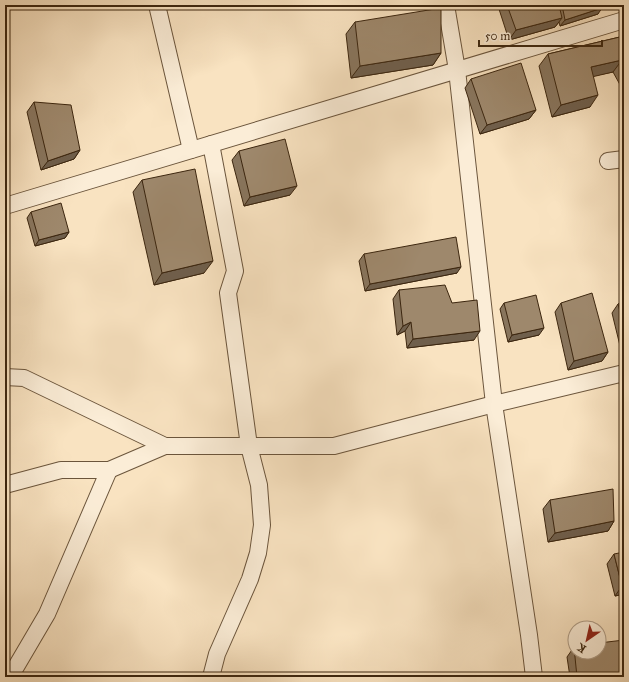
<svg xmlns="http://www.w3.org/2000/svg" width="629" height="682" font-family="'IM FELL Great Primer',serif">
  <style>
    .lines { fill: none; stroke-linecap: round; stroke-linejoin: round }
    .minor-casing { stroke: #6b553c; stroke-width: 18 }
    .minor { stroke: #fbedd7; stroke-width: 16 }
    .wall { fill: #88755d; stroke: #3c260f }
    .shaded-wall { fill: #6f5f4c; stroke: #3c260f }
    .building { fill: #9e886c; stroke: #3c260f }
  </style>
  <rect width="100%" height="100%" fill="#f9e3c1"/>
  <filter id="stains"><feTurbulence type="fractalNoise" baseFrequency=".005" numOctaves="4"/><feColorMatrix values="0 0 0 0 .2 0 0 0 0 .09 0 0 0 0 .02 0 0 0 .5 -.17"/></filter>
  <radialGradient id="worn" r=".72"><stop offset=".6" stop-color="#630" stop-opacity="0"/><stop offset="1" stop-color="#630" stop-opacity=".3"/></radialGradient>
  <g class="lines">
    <!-- minor casing -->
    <g class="minor-casing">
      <g id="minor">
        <path d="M157,5L191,150"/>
        <path d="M446,5L457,70L494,404L529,635L534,677"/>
        <path d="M211,144L235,271L228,293L249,446L259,485L262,525L258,553L250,579L217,654L211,677"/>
        <path d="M608,161L624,159"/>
        <path d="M5,206L624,20"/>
        <path d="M5,377L24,378L165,446H334L494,404L624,373"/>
        <path d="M5,485L61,470H109L165,446"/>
        <path d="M10,677L47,614L109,470"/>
      </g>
    </g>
    <!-- minor -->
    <use href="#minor" class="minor"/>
  </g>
  <!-- wall -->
  <g class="wall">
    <path d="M499,5H559V6L560,5H601L598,14L560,26L559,22L555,27L509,40L498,6Z"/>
    <path d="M355,22L441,53L433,65L351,78L346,34Z"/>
    <path d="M624,36V92L613,72L593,76L590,107L552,117L539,66L548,54Z"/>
    <path d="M471,79L536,110L529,119L480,134L465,88Z"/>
    <path d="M34,102L80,150L74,159L41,170L27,112Z"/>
    <path d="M239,151L290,195L244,206L232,160Z"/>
    <path d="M142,180L204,273L154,285L133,192Z"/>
    <path d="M31,212L69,232L65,238L35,246L27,218Z"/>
    <path d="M364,254L457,273L365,291L359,261Z"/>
    <path d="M399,290L452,303L474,340L407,348L405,331L397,335L393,299Z"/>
    <path d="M624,302V353L622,354L612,313L618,304Z"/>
    <path d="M504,303L539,335L508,342L500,309Z"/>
    <path d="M561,303L608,352L602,361L568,370L555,312Z"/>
    <path d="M550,500L614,521L608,531L548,542L543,509Z"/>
    <path d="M614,554L624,594L615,596L607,564Z"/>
    <path d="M574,647L624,677H570L567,657Z"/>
  </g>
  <!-- shaded-wall -->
  <g class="shaded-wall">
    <path d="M602,8L598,14L560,26L565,20Z"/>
    <path d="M562,18L555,27L509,40L516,30Z"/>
    <path d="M441,53L433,65L351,78L360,66Z"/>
    <path d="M622,60L613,72L583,79L591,67Z"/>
    <path d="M598,95L590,107L552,117L561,105Z"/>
    <path d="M536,110L529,119L480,134L487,125Z"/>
    <path d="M80,150L74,159L41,170L48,161Z"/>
    <path d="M297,186L290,195L244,206L250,197Z"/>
    <path d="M69,232L65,238L35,246L39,240Z"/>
    <path d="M213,261L204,273L154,285L162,273Z"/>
    <path d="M461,267L457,273L365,291L370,284Z"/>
    <path d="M411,322L405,331L397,335L403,326Z"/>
    <path d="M544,328L539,335L508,342L512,335Z"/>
    <path d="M480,331L474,340L407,348L413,339Z"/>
    <path d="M608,352L602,361L568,370L574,361Z"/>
    <path d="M614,521L608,531L548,542L555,533Z"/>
    <path d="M622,586H624V594L615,596Z"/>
  </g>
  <!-- building -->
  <g class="building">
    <path d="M507,5H559L562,18L516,30Z"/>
    <path d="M562,5H601L602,8L565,20Z"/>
    <path d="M441,8V53L360,66L355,22Z"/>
    <path d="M624,36V64L622,60L591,67L598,95L561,105L548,54Z"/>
    <path d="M521,63L536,110L487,125L471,79Z"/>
    <path d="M34,102L71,105L80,150L48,161Z"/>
    <path d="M285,139L297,186L250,197L239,151Z"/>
    <path d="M195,169L213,261L162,273L142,180Z"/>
    <path d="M61,203L69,232L39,240L31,212Z"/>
    <path d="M456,237L461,267L370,284L364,254Z"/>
    <path d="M445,285L452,303L477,300L480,331L413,339L411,322L403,326L399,290Z"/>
    <path d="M592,293L608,352L574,361L561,303Z"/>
    <path d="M536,295L544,328L512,335L504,303Z"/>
    <path d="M624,302V327L618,304Z"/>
    <path d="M613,489L614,521L555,533L550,500Z"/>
    <path d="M624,552V586H622L614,554Z"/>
    <path d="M624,640V677H577L574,647H575V652H599V643Z"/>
  </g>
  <!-- margin -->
  <rect width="629" height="682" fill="none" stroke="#f9e3c1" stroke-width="20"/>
  <rect x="6" y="6" width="617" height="670" fill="none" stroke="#3c260f" stroke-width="2"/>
  <rect x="10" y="10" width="609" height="662" fill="none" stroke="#3c260f"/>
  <!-- north arrow -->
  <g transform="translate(587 640) rotate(214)"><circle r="19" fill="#fbedd7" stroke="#af9d87"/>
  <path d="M0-3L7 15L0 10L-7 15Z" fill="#8f2418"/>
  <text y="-6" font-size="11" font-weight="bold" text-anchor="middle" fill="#3c260f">K</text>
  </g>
  <!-- scale -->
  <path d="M479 40v6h123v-6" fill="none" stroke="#3c260f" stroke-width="2"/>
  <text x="485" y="40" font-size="12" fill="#3c260f" stroke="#fbedd7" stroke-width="3" paint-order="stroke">50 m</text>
  <rect width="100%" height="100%" filter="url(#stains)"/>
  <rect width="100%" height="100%" fill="url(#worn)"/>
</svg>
